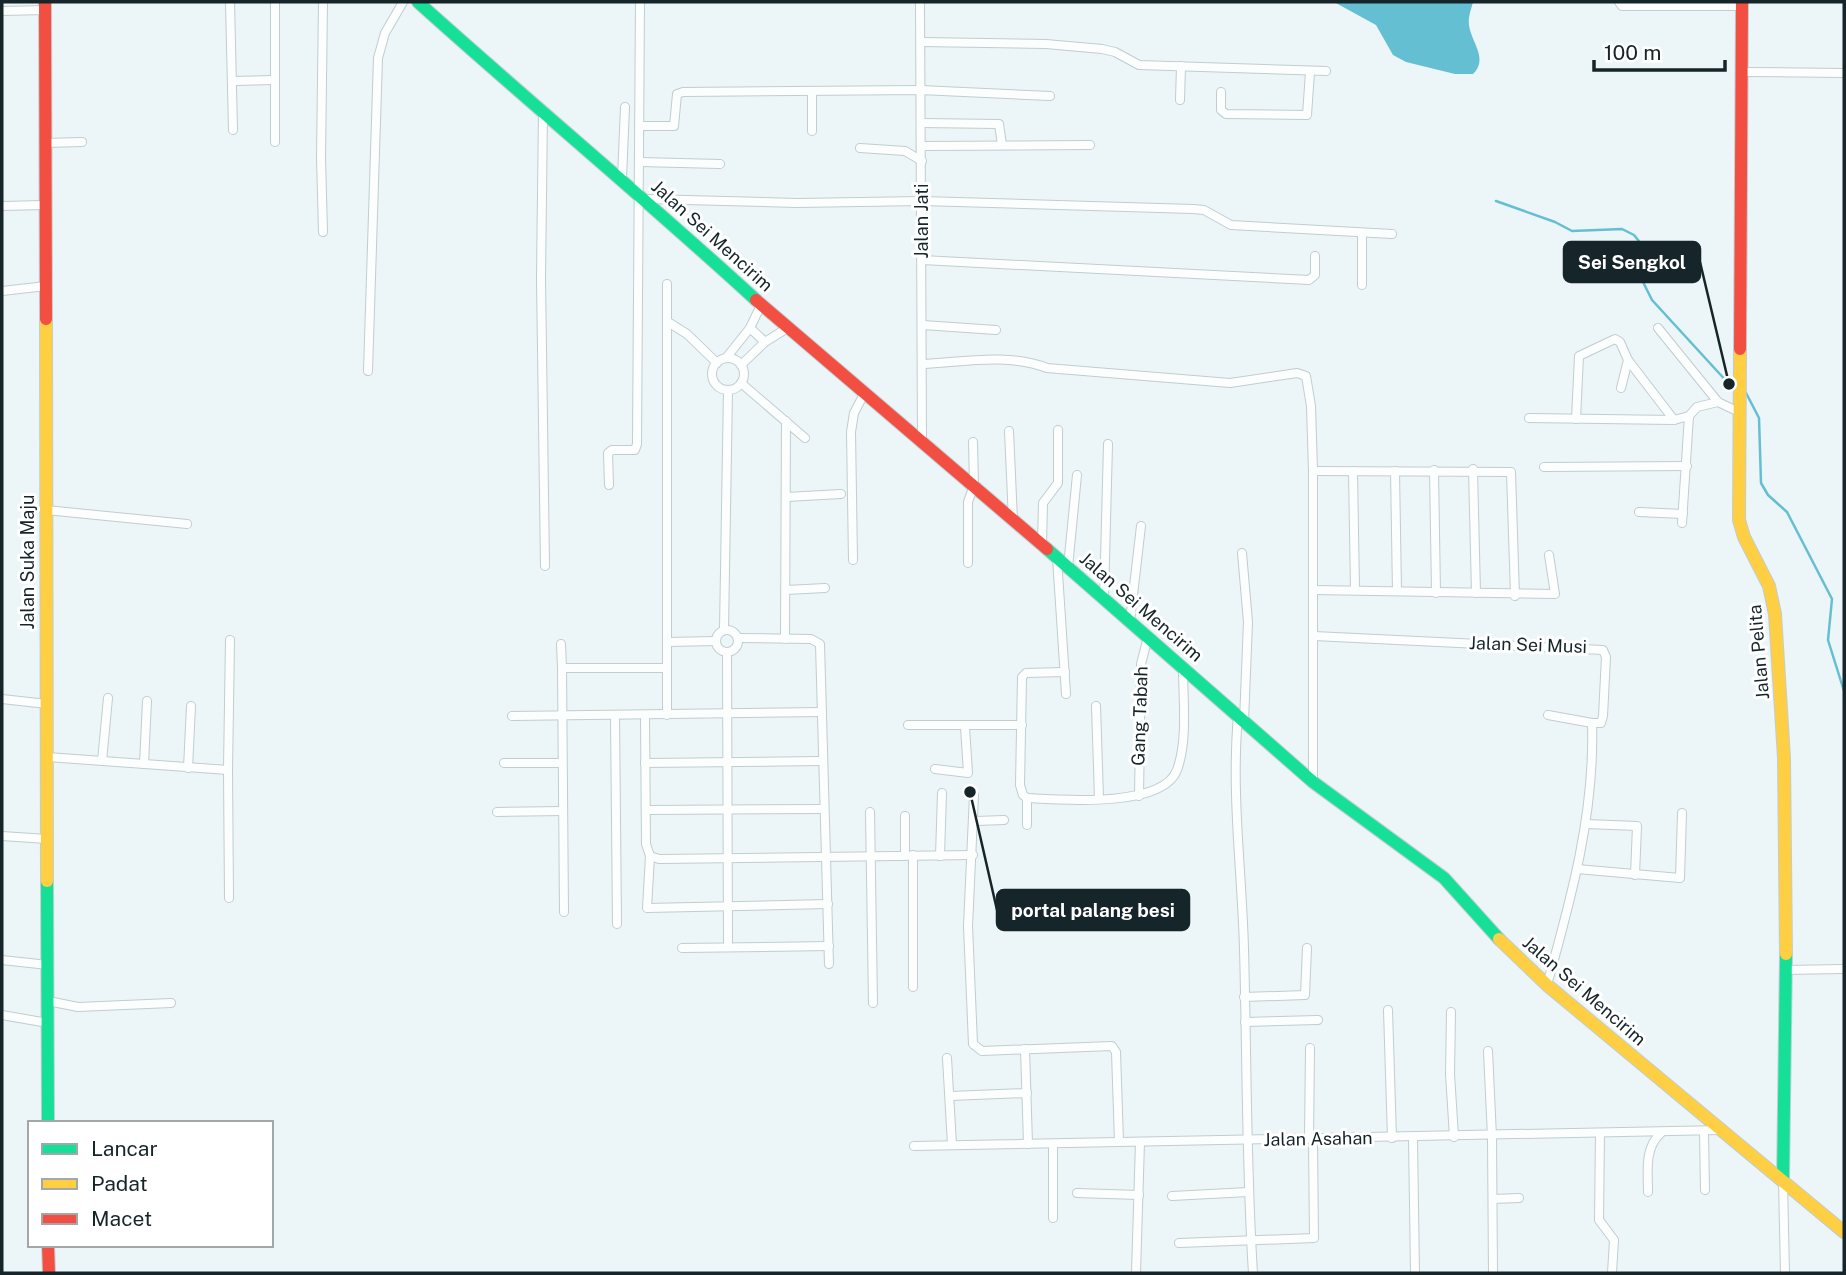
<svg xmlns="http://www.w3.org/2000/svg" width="1846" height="1275" font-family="'Public Sans',sans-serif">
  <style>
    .water { fill: #64bfd2 }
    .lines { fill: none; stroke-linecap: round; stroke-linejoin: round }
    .stream { stroke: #64bfd2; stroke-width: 2.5 }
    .street-casing { stroke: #c1cdcf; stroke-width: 10 }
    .fast-casing { stroke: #c1cdcf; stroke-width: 14 }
    .slow-casing { stroke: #c1cdcf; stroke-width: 14 }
    .jam-casing { stroke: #c1cdcf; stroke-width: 14 }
    .street { stroke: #fcfefe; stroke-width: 8 }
    .fast { stroke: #16e098; stroke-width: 12 }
    .slow { stroke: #ffcf43; stroke-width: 12 }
    .jam { stroke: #f24e42; stroke-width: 12 }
    .labels { text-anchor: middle; stroke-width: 6; stroke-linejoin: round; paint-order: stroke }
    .street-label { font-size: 18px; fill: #162529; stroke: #fff }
    .leader { fill: none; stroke: #162529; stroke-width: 2.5 }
    .callout-dot { fill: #162529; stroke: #fff; stroke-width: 2.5 }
    .callout { fill: #162529; stroke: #162529; stroke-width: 2.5 }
    .callout-label { font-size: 19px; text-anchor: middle; font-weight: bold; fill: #fff }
  </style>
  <rect width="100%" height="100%" fill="#ecf5f7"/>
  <!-- water -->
  <path class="water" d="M1334,2H1473C1471,10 1468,16 1469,25C1471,42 1489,59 1473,74H1455L1406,62L1393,55L1376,25Z"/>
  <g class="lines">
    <!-- stream -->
    <g class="stream">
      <path d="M1496,201L1555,222L1572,231L1622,229L1634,235L1646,250L1643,282L1652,300L1729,384L1734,386"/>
      <path d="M1744,389L1759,418L1761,483L1768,495L1787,512L1832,599L1828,640L1844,691"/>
    </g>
    <!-- street casing -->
    <g class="street-casing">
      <g id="street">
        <path d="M230,2L233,130"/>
        <path d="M323,2L321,158L323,232"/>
        <path d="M920,2L922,440"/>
        <path d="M1619,2L1622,6H1742"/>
        <path d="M2,11L45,10"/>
        <path d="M921,42L1046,44L1102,49L1115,52L1139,65L1326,71"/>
        <path d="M1743,72L1844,73"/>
        <path d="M233,81L274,80"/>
        <path d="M1221,92V110L1226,114L1307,115L1310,72"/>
        <path d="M1180,100L1181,66"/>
        <path d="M543,110L541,278L545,566"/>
        <path d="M921,123L999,124L1002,145"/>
        <path d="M642,126H674L677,94L683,92L920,90L1050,96"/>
        <path d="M812,131V91"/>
        <path d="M275,142V2"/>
        <path d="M44,143L82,142"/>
        <path d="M921,146L1090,145"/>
        <path d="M860,148L905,151L922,161"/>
        <path d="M640,162L720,164"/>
        <path d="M622,178L625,107"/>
        <path d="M647,199L797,203L922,201L1193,209L1204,210L1231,225L1392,234"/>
        <path d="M2,206L44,205"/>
        <path d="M1362,233V285"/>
        <path d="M922,260L1309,280L1315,275V256"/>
        <path d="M667,284V642L716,641"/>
        <path d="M2,291L46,286"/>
        <path d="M668,322L687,334L717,363"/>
        <path d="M923,325L996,330"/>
        <path d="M750,328L765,342"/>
        <path d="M1658,328L1718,402L1741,413"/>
        <path d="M726,358L750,328L761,305"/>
        <circle cx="728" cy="374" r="16"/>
        <path d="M1628,360L1674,420"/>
        <path d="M923,364C963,362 1009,353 1047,368L1230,383L1297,373L1306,376L1311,406L1313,471V782"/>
        <path d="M741,365L765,342L789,327"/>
        <path d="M368,371L378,58L385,33L403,2"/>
        <path d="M741,383L805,438"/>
        <path d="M1529,418L1674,420L1689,416"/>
        <path d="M1576,419L1579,356L1615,339L1620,342L1628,360L1621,388"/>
        <path d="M1009,431L1013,520"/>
        <path d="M1544,467L1687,466"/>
        <path d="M1473,469L1476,593"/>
        <path d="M1434,470L1436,593"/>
        <path d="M1313,471L1511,472L1515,596"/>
        <path d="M1353,471L1355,589"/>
        <path d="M1395,471L1397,591"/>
        <path d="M609,485L608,453L612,450H635L637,444L640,2"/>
        <path d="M786,497L841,494"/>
        <path d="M46,510L187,524"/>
        <path d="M1639,512L1683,514"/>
        <path d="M1682,523L1689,416L1697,407L1718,402"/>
        <path d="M1042,545L1043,503L1058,483V430"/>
        <path d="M1242,553L1248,622L1244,721"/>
        <path d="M1057,558L1066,694"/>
        <path d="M853,560L851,432L854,413L864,394"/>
        <path d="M968,563V502L974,485L973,442"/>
        <path d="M1068,567L1077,475"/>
        <path d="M786,590L825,588"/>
        <path d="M1314,590L1555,594L1549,555"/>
        <path d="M1104,598L1108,444"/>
        <path d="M1130,621L1141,526"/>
        <path d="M724,630L728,390"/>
        <circle cx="727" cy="641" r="11"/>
        <path d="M1314,636L1603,650L1606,657L1603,716L1601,723H1592C1595,813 1571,899 1547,985"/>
        <path d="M738,638L811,639L820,644L829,964"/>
        <path d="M785,639L786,421"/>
        <path d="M561,644L562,668"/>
        <path d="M727,652L728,946"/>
        <path d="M2,699L47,704"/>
        <path d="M1096,706L1099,798"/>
        <path d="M615,715L617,924"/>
        <path d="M645,715L646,844L650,856L647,908L828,904"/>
        <path d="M667,715V642"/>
        <path d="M1548,715L1592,723"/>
        <path d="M512,716L822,712"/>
        <path d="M1238,716C1231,794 1242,872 1244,949C1247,1057 1246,1165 1253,1273"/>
        <path d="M908,725H1022"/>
        <path d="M47,757L228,770L230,640"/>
        <path d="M102,761L108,698"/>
        <path d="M504,763H562"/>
        <path d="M645,763L822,761"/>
        <path d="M144,764L147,701"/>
        <path d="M188,768L191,706"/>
        <path d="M935,769L968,773L965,727"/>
        <path d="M228,770L229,898"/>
        <path d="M974,795L968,926L973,1044L982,1051L1112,1046L1116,1052L1119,1142"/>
        <path d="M1139,796L1141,664L1148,637"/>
        <path d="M1027,798C1061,800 1163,808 1177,770C1188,740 1183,700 1183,668"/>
        <path d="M646,810L823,809"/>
        <path d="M497,812L563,811"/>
        <path d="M870,812L873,1003"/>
        <path d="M976,821L1004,820"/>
        <path d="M1586,824L1637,826L1635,875"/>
        <path d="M1027,825V798L1023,795L1020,785L1022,677L1026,673L1065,672"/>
        <path d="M2,836L47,839"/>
        <path d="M905,855V816"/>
        <path d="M650,856L659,859L973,855"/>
        <path d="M940,856L942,793"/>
        <path d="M1577,869L1680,878L1682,813"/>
        <path d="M564,912L562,668H667"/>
        <path d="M682,948L829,946"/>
        <path d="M2,960L48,965"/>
        <path d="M1784,970L1844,969"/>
        <path d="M913,987V855"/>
        <path d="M1244,997L1305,995L1307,948"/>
        <path d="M48,1001L78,1007L171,1003"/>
        <path d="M1388,1010L1392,1138"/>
        <path d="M1451,1012L1450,1074L1454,1137"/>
        <path d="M2,1015L48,1023"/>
        <path d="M1245,1022L1318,1020"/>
        <path d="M1025,1049L1028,1144"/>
        <path d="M1488,1051L1492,1137L1493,1273"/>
        <path d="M947,1058L952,1145"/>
        <path d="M950,1096L1027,1093"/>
        <path d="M1704,1132L1705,1190"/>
        <path d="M1600,1133L1599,1220L1614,1240L1612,1273"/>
        <path d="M1413,1138L1415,1273"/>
        <path d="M1309,1139L1310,1048"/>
        <path d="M914,1146L1721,1130"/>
        <path d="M1783,1181L1785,1273"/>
        <path d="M1648,1192C1648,1171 1644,1148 1661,1133"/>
        <path d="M1077,1193L1139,1195"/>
        <path d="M1172,1196L1248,1192"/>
        <path d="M1493,1199L1519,1198"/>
        <path d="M1053,1218V1144"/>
        <path d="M1179,1243L1314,1238L1313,1139"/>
        <path d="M1136,1273L1140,1142"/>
      </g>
    </g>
    <!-- fast casing -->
    <g class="fast-casing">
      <g id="fast">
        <path d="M418,2C530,103 645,198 756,300"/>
        <path d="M1047,549L1313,782L1444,878L1499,939"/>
        <path d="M47,881L48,1123"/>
        <path d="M1783,1181L1786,954"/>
      </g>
    </g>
    <!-- slow casing -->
    <g class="slow-casing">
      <g id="slow">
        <path d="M46,319L47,881"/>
        <path d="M1740,349L1739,520L1744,537L1769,586L1775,614L1784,758L1786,954"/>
        <path d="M1499,939L1547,985L1844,1232"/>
      </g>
    </g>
    <!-- jam casing -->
    <g class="jam-casing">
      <g id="jam">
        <path d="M45,2L46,319"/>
        <path d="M756,300L1047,549"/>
        <path d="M1740,349L1742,2"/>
        <path d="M48,1245L49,1273"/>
      </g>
    </g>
    <!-- street -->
    <use href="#street" class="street"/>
    <!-- fast -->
    <use href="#fast" class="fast"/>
    <!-- slow -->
    <use href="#slow" class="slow"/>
    <!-- jam -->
    <use href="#jam" class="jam"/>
  </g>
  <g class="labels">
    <!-- street labels -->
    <g class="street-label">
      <text transform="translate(922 221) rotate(-90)" y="6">Jalan Jati</text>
      <text transform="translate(712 236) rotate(42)" y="6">Jalan Sei Mencirim</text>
      <text transform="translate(28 562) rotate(-90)" y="6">Jalan Suka Maju</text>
      <text transform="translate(1141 607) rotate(41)" y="6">Jalan Sei Mencirim</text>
      <text transform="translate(1528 645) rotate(2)" y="6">Jalan Sei Musi</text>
      <text transform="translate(1759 652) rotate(-95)" y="6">Jalan Pelita</text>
      <text transform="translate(1140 716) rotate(-88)" y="6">Gang Tabah</text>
      <text transform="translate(1584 991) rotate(41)" y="6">Jalan Sei Mencirim</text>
      <text transform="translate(1318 1139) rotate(-1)" y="6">Jalan Asahan</text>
    </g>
  </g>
  <!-- callouts -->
  <path class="leader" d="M1729 384L1700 262M970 792L997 910"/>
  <g class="callout-dot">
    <circle cx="1729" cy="384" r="7"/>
    <circle cx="970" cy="792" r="7"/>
  </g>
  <g class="callout">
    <rect x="1564" y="242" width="136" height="40" rx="7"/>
    <rect x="997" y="890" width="192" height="40" rx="7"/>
  </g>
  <g class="callout-label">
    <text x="1632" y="269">Sei Sengkol</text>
    <text x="1093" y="917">portal palang besi</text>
  </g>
  <!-- border -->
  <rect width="1846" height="1275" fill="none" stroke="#162529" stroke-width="7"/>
  <!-- legend -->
  <rect x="28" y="1121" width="245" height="126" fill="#ffffff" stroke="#a2a8a9" stroke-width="2"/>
  <rect x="42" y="1144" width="35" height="10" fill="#16e098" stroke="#a2a8a9" stroke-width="2"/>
  <text x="91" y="1156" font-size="21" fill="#162529">Lancar</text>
  <rect x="42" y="1179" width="35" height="10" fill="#ffcf43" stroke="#a2a8a9" stroke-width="2"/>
  <text x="91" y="1191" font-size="21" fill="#162529">Padat</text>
  <rect x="42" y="1214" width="35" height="10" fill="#f24e42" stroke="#a2a8a9" stroke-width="2"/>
  <text x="91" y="1226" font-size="21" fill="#162529">Macet</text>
  <!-- scale -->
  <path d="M1594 60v10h131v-10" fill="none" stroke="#162529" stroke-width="3.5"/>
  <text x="1604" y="60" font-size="21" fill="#162529" stroke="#ffffff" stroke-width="5" paint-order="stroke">100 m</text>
</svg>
